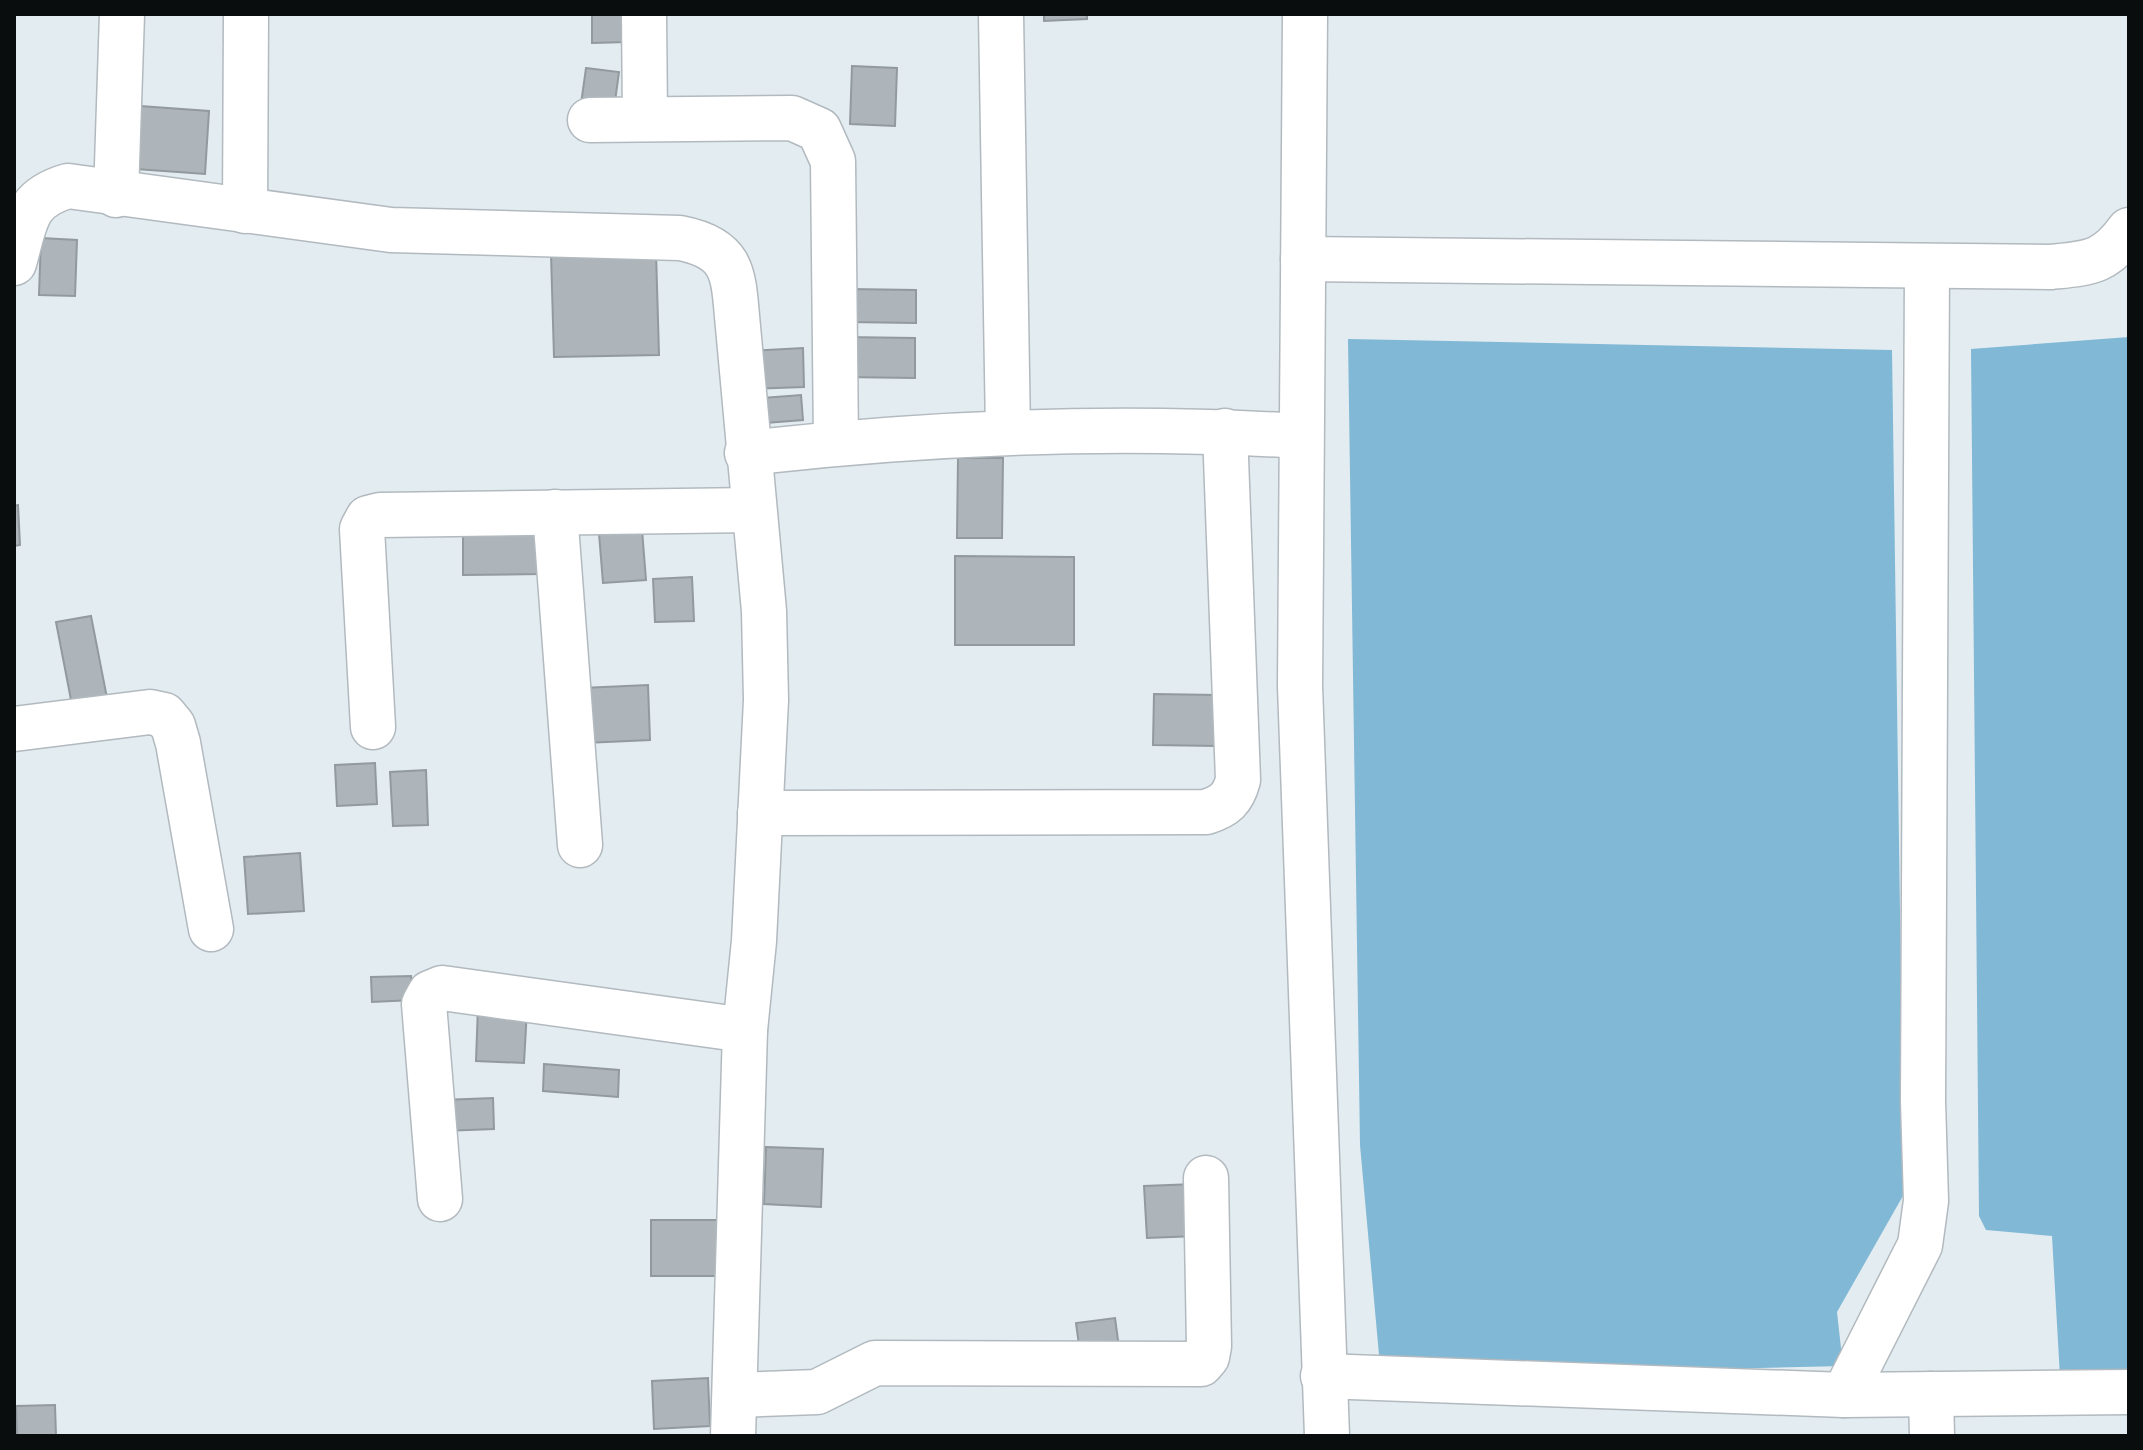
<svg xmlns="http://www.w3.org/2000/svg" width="2143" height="1450" font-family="Lato,sans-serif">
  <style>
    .water { fill: #80b8d5 }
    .building { fill: #adb5ba; stroke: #929a9e; stroke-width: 2 }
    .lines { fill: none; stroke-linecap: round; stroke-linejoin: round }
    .minor-casing { stroke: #b2babf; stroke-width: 47 }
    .minor { stroke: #fff; stroke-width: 44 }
  </style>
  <rect width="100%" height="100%" fill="#e3ecf1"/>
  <!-- water -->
  <g class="water">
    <path d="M2129,337V1376L2060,1377L2052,1236L1986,1230L1979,1216L1971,349Z"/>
    <path d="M1348,339L1892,350L1904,1194L1837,1312L1843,1366L1381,1377L1360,1145Z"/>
  </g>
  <!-- building -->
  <g class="building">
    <path d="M592,14H628V42L592,43Z"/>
    <path d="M1044,14H1087V19L1044,21Z"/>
    <path d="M852,66L897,68L895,126L850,124Z"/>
    <path d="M586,68L619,72L613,116L580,111Z"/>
    <path d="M126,105L209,111L205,174L122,168Z"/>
    <path d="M41,238L77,240L75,296L39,295Z"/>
    <path d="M656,252L659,355L554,357L551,254Z"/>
    <path d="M849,289L916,290V323L848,322Z"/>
    <path d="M843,337L915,338V378L842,377Z"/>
    <path d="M803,348L804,387L750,389L748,351Z"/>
    <path d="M801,395L803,420L754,424L751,399Z"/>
    <path d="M958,458H1003L1002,538H957Z"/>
    <path d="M18,505L20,545L14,546V506Z"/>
    <path d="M539,517L540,574L463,575V518Z"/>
    <path d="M641,517L646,580L603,583L598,521Z"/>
    <path d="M955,556L1074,557V645H955Z"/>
    <path d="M692,577L694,621L655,622L653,579Z"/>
    <path d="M91,616L107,698L72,705L56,622Z"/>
    <path d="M648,685L650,740L585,743L582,688Z"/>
    <path d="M1154,694L1217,695V746L1153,745Z"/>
    <path d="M375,763L377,804L337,806L335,765Z"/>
    <path d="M426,770L428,825L393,826L390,772Z"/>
    <path d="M300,853L304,911L248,914L244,857Z"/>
    <path d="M411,976L413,1000L372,1002L371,977Z"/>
    <path d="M478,1006L527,1009L524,1063L476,1061Z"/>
    <path d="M544,1064L619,1070L618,1097L543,1091Z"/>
    <path d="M493,1098L494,1129L443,1131L442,1100Z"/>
    <path d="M766,1147L823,1149L821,1207L764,1204Z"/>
    <path d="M1194,1184L1197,1236L1147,1238L1144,1186Z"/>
    <path d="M651,1220H718L717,1276H651Z"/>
    <path d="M1115,1318L1120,1355L1081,1360L1076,1323Z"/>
    <path d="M708,1378L710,1426L654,1429L652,1381Z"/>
    <path d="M55,1405L56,1436H17L16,1406Z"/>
  </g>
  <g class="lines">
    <!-- minor casing -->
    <g class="minor-casing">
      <g id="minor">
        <path d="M644,14L645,118"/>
        <path d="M1001,14L1008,432"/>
        <path d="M1305,14L1300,686L1327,1436"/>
        <path d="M590,120L792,118L819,130L833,161L836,443"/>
        <path d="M116,195L122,14"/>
        <path d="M245,211L246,14"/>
        <path d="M1303,259L2051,267C2090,263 2105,263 2129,230"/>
        <path d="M14,263C26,223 23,199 68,186L391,230L680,238C737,249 733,277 738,327L764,611L766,700L754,941L745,1030L733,1436"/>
        <path d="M747,453C931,432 1116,425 1301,436"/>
        <path d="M555,512L580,845"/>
        <path d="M373,727L362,529L368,518L380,515L754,510"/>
        <path d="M14,729L150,712L164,715L173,726L178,743L211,929"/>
        <path d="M760,813L1206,812C1225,806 1233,799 1238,780L1225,431"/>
        <path d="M440,1199L424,1004L430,993L442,988L745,1030"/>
        <path d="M1323,1376L1844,1395L2129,1392"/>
        <path d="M1931,1394L1932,1436"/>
        <path d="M736,1395L817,1392L875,1363L1201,1364L1207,1357L1209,1346L1206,1178"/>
        <path d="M1844,1395L1920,1245L1926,1201L1923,1101L1927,266"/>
      </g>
    </g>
    <!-- minor -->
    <use href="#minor" class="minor"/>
  </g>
  <!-- border -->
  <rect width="2143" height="1450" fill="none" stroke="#0a0d0e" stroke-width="32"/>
</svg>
